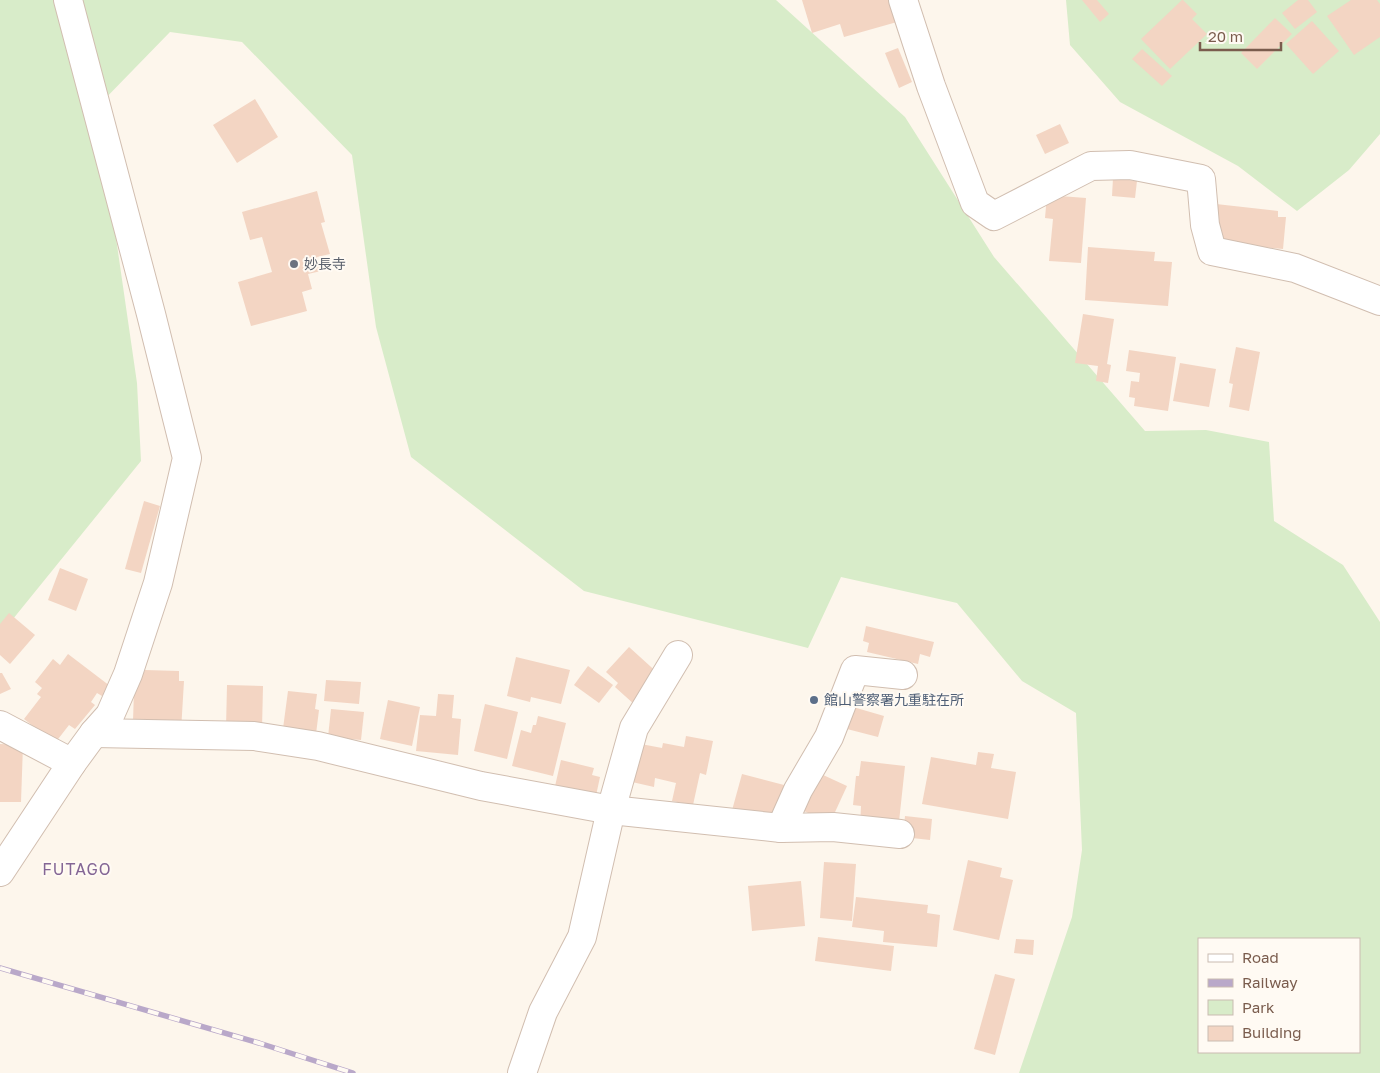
<svg xmlns="http://www.w3.org/2000/svg" width="1380" height="1073" font-family="'Golos Text','Noto Sans JP',sans-serif">
  <style>
    .green { fill: #d8ecc9; fill-rule: evenodd }
    .building { fill: #f3d5c3 }
    .lines { fill: none; stroke-linecap: round; stroke-linejoin: round }
    .minor-casing { stroke: #d1beb0; stroke-width: 30 }
    .minor { stroke: #fff; stroke-width: 28 }
    .rail-casing { stroke: #b9a8c9; stroke-width: 5.5 }
    .rail { stroke: #fffaf3; stroke-width: 4; stroke-dasharray: 11; stroke-linecap: butt }
    .worship-dot { fill: #6b7280; stroke: #fffaf3; stroke-width: 2 }
    .service-dot { fill: #5c6f8a; stroke: #fffaf3; stroke-width: 2 }
    .labels { text-anchor: middle; stroke-width: 4; stroke-linejoin: round; paint-order: stroke }
    .worship-label { font-size: 14px; fill: #5b616d; stroke: #fffaf3; text-anchor: start }
    .service-label { font-size: 14px; fill: #4e5e75; stroke: #fffaf3; text-anchor: start }
    .quarter-label { font-size: 16px; letter-spacing: 1px; fill: #846695; stroke: #fffaf3 }
  </style>
  <rect width="100%" height="100%" fill="#fdf6ec"/>
  <!-- green -->
  <g class="green">
    <path d="M0,0H776L905,117L994,257L1145,431L1206,430L1269,442L1274,521L1343,565L1380,622V1073H1019L1072,917L1082,850L1076,713L1022,681L957,603L841,577L808,648L584,591L411,457L376,327L352,155L242,42L170,32L97,107L137,383L141,461L0,635ZM1199,939H1359V1052H1199Z"/>
    <path d="M1066,0H1380V134L1349,170L1297,211L1238,166L1120,102L1070,45Z"/>
  </g>
  <!-- building -->
  <g class="building">
    <path d="M802,0H890L897,22L844,37L840,24L812,33Z"/>
    <path d="M1082,0H1097L1109,14L1100,22Z"/>
    <path d="M1182,0H1183L1197,14L1192,19L1207,34L1170,69L1141,39Z"/>
    <path d="M1298,0H1308L1317,12L1295,29L1282,13Z"/>
    <path d="M1351,0H1377L1380,4V37L1354,55L1327,16Z"/>
    <path d="M1275,18L1292,34L1257,69L1241,53Z"/>
    <path d="M1312,21L1339,51L1313,74L1286,44Z"/>
    <path d="M898,48L912,82L899,88L885,53Z"/>
    <path d="M1142,49L1172,76L1162,86L1132,59Z"/>
    <path d="M255,99L278,137L237,163L213,125Z"/>
    <path d="M1060,124L1069,143L1045,154L1036,135Z"/>
    <path d="M1113,178L1137,181L1135,198L1112,196Z"/>
    <path d="M317,191L325,222L321,223L330,254L317,257L321,271L308,274L312,289L302,292L307,311L251,326L238,282L272,272L262,237L250,240L242,212Z"/>
    <path d="M1047,195L1086,198L1081,263L1049,261L1053,219L1045,218Z"/>
    <path d="M1216,204L1278,211V217H1286L1283,249L1212,242Z"/>
    <path d="M1088,247L1155,252L1154,261L1172,262L1168,306L1085,300Z"/>
    <path d="M1083,314L1114,319L1107,364L1111,365L1108,383L1096,381L1098,366L1075,363Z"/>
    <path d="M1236,347L1260,352L1249,411L1229,407L1233,384L1229,383Z"/>
    <path d="M1129,350L1176,357L1168,411L1134,406L1135,398L1129,397L1131,381L1139,382L1140,373L1126,371Z"/>
    <path d="M1180,363L1216,369L1209,407L1173,401Z"/>
    <path d="M144,501L160,506L141,573L125,569Z"/>
    <path d="M60,568L88,579L76,611L48,600Z"/>
    <path d="M9,613L35,635L10,664L0,655V624Z"/>
    <path d="M866,626L934,642L930,657L920,654L918,664L867,652L869,643L863,641Z"/>
    <path d="M629,647L661,676L635,705L615,687L618,683L606,672Z"/>
    <path d="M68,654L110,686L102,696L97,693L91,702L95,705L75,729L69,725L55,743L24,719L41,697L37,694L42,688L35,682L53,659L60,665Z"/>
    <path d="M516,657L570,670L561,704L531,697L530,702L507,696Z"/>
    <path d="M588,666L613,685L599,703L574,685Z"/>
    <path d="M145,670L179,671V681H184L181,731L133,721L134,691Z"/>
    <path d="M0,673H2L11,689L0,694Z"/>
    <path d="M326,680L361,682L359,704L324,701Z"/>
    <path d="M227,685L263,686L262,729L226,728Z"/>
    <path d="M288,691L317,694L315,709L319,710L316,734L282,736Z"/>
    <path d="M438,694L454,695L452,718L461,719L458,755L416,751L420,715L436,716Z"/>
    <path d="M388,700L420,707L412,746L380,739Z"/>
    <path d="M485,704L518,712L507,759L474,751Z"/>
    <path d="M853,707L884,716L878,737L847,729Z"/>
    <path d="M331,709L364,712L361,740L328,737Z"/>
    <path d="M538,716L566,723L553,776L512,766L521,730L531,733L533,725H536Z"/>
    <path d="M686,736L713,741L706,775L700,773L693,805L672,801L676,783L655,778L654,787L632,782L641,744L662,748L663,743L684,747Z"/>
    <path d="M0,744L23,745L21,802H0Z"/>
    <path d="M978,752L994,754L991,768L1016,772L1008,819L922,804L931,757L976,765Z"/>
    <path d="M561,760L594,768L592,775L600,777L594,805L553,795Z"/>
    <path d="M861,761L905,766L898,831L860,827L861,806L853,805L856,776H859Z"/>
    <path d="M742,774L784,785L773,826L731,814Z"/>
    <path d="M821,774L847,786L830,823L804,811Z"/>
    <path d="M905,816L932,819L930,840L903,837Z"/>
    <path d="M968,860L1002,868L1000,877L1013,880L999,940L953,930Z"/>
    <path d="M824,862L856,864L852,921L820,918Z"/>
    <path d="M801,881L805,926L752,931L748,886Z"/>
    <path d="M856,897L928,905L927,913L940,915L937,947L883,942L884,931L852,927Z"/>
    <path d="M818,937L894,946L891,971L815,961Z"/>
    <path d="M1016,939L1034,940L1033,955L1014,953Z"/>
    <path d="M995,974L1015,979L995,1055L974,1049Z"/>
  </g>
  <g class="lines">
    <!-- minor casing -->
    <g class="minor-casing">
      <g id="minor">
        <path d="M903,0L931,86L975,203L994,216L1091,166L1130,165L1201,179L1205,225L1212,251L1295,268L1380,301"/>
        <path d="M0,725L72,763"/>
        <path d="M94,733L254,736L318,746L481,786L611,810L781,828L833,827L900,834"/>
        <path d="M781,828L798,790L829,737L855,670L903,675"/>
        <path d="M0,872L72,763L94,733L110,715L128,674L158,583L187,458L151,314L68,0"/>
        <path d="M522,1073L543,1012L582,937L611,810L634,728L678,655"/>
      </g>
    </g>
    <!-- minor -->
    <use href="#minor" class="minor"/>
    <!-- rail casing -->
    <g class="rail-casing">
      <path id="rail" d="M0,968L259,1043L353,1073"/>
    </g>
    <!-- rail -->
    <use href="#rail" class="rail"/>
  </g>
  <!-- markers -->
  <circle class="worship-dot" cx="294" cy="264" r="5"/>
  <circle class="service-dot" cx="814" cy="700" r="5"/>
  <g class="labels">
    <!-- worship labels -->
    <g class="worship-label">
      <text x="304" y="269">妙長寺</text>
    </g>
    <!-- service labels -->
    <g class="service-label">
      <text x="824" y="705">館山警察署九重駐在所</text>
    </g>
    <!-- quarter labels -->
    <g class="quarter-label">
      <text x="77" y="875">FUTAGO</text>
    </g>
  </g>
  <!-- legend -->
  <rect x="1198" y="938" width="162" height="115" fill="#fffaf3" stroke="#cabbb1"/>
  <rect x="1208" y="954" width="25" height="8" fill="#ffffff" stroke="#cabbb1"/>
  <text x="1242" y="963" font-size="15" fill="#7a5c4d">Road</text>
  <rect x="1208" y="979" width="25" height="8" fill="#b9a8c9" stroke="#cabbb1"/>
  <text x="1242" y="988" font-size="15" fill="#7a5c4d">Railway</text>
  <rect x="1208" y="1000" width="25" height="15" fill="#d8ecc9" stroke="#cabbb1"/>
  <text x="1242" y="1013" font-size="15" fill="#7a5c4d">Park</text>
  <rect x="1208" y="1026" width="25" height="15" fill="#f3d5c3" stroke="#cabbb1"/>
  <text x="1242" y="1038" font-size="15" fill="#7a5c4d">Building</text>
  <!-- scale -->
  <path d="M1200 42v8h81v-8" fill="none" stroke="#7a5c4d" stroke-width="2.5"/>
  <text x="1208" y="42" font-size="15" fill="#7a5c4d" stroke="#fffaf3" stroke-width="4" paint-order="stroke">20 m</text>
</svg>
